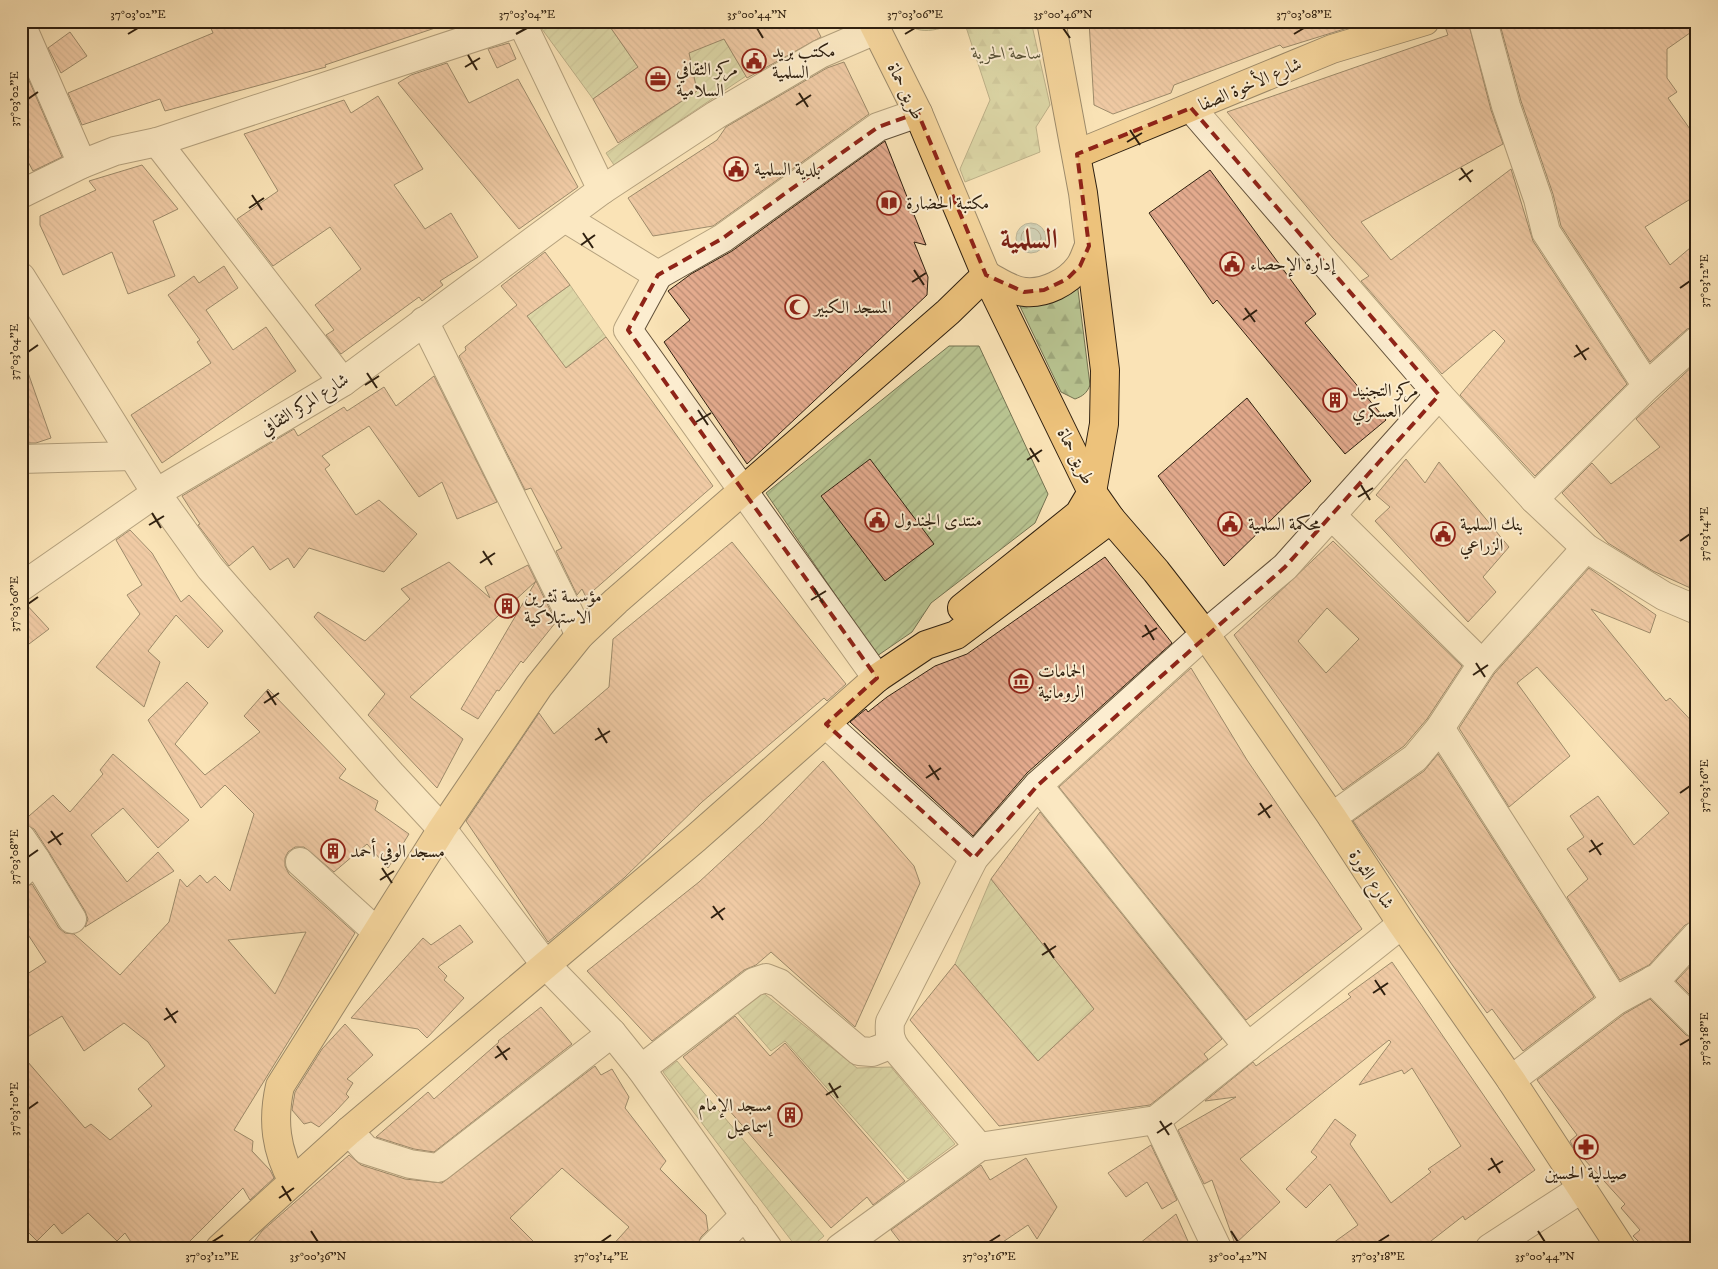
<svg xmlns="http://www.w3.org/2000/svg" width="1718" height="1269" font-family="'IM FELL DW Pica',Amiri,serif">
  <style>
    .forest { fill: url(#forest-firs); stroke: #747251 }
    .garden { fill: url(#garden-furrows); stroke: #747251 }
    .water { fill: url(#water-ripples); stroke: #747e75 }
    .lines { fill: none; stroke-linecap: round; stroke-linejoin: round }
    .shore { stroke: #686e64; stroke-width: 1 }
    .building { fill: url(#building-back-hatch); stroke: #2f2010; fill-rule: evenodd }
    .minor-casing { stroke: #62513a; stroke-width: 30 }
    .major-casing { stroke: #2f2010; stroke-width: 30 }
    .minor { stroke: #fcedd0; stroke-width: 28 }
    .major { stroke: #edc27b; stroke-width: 28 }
    .marked { fill: none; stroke: #8f2418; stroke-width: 4; stroke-dasharray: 10 6; stroke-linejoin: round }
    .ticks { fill: none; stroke: #2f2010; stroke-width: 2 }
    .labels { text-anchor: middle; stroke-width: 4; stroke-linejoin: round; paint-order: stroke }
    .poi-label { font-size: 18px; fill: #2f2010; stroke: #fcedd0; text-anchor: start }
    .park-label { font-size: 18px; font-style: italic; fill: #585237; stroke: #fcedd0 }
    .street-label { font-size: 18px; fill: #2f2010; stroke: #fcedd0 }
    .town-label { font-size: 28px; font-weight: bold; fill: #7a1f14; stroke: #fcedd0 }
    .neatline { fill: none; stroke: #2f2010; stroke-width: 2 }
    .ticks-label { font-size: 12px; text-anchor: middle; fill: #2f2010 }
  </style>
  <defs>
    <pattern id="forest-firs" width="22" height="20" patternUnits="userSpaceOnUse" patternTransform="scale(1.25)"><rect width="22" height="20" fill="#b9c592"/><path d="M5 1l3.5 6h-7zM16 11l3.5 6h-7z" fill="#9fa97d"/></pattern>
    <pattern id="garden-furrows" width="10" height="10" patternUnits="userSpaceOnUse" patternTransform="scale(1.25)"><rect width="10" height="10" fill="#b9c592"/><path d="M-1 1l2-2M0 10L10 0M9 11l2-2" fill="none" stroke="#9fa97d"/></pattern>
    <pattern id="water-ripples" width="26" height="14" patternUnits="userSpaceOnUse" patternTransform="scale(1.25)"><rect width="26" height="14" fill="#a2bcb8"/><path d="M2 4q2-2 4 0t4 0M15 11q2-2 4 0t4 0" fill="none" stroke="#8ca19d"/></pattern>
    <pattern id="building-back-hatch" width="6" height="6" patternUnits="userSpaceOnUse" patternTransform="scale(1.25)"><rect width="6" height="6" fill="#e4ab8e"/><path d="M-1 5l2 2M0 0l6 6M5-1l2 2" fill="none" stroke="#b98b73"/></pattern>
  </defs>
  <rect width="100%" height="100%" fill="#fae3b6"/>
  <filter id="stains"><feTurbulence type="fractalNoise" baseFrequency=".004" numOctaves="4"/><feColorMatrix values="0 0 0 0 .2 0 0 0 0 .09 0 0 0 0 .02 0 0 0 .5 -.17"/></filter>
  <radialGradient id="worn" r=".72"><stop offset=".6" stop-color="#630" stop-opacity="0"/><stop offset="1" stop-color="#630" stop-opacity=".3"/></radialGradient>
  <!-- forest -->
  <g class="forest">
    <path d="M904,21H964C943,27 921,39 904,21Z"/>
    <path d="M964,21H1031L1050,105L1036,127L1040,152L965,182L960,169L990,100Z"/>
    <path d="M1077,282L1090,385C1087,393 1083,396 1075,399L1061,392L1015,296Z"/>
  </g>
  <!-- garden -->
  <g class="garden">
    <path d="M542,21H606L638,67L593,99L539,25Z"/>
    <path d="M724,39L746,76L614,165L606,153L697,91L688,49Z"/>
    <path d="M570,285L606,337L544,384L523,354L543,337L527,316Z"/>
    <path d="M949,346H979L1048,494L1035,523L931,603L912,632L877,656L766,493Z"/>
    <path d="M991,879L1094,1009L1038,1061L955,964Z"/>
    <path d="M761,991L857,1068L891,1067L955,1144L908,1179L785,1041L771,1051L736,1011Z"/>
    <path d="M677,1061L824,1236L810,1248H797L663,1072Z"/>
  </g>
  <!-- water -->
  <circle class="water" cx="1031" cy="238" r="15"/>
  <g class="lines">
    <!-- shore -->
    <circle class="shore" cx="1031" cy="238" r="10"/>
  </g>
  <!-- building -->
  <g class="building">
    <path d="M208,21H443L444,25L325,65L326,67L165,111L160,99L82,125L68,93L213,33Z"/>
    <path d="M606,21H813L821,37L747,78L724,39L689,53L697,91L618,143L593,99L638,67Z"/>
    <path d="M1089,21H1353L1354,26L1283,48L1280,45L1174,85L1171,93L1113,114L1094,105Z"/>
    <path d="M1443,21H1468L1491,110L1503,144L1361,222L1391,260L1511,169L1533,241L1627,384L1535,476L1460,395L1505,341L1494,330L1442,374L1361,281L1369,276L1333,238L1227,112L1448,35Z"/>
    <path d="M1499,21H1697V28L1667,49V78L1677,92L1668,98L1697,139V195L1645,227L1670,265L1697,242V326L1687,329L1650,362L1561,226L1553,194L1521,101Z"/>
    <path d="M70,32L87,56L61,73L48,48Z"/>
    <path d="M509,43L516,59L497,68L488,49Z"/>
    <path d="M844,62L869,114L713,226L653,236L628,198L717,140L726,127L827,68Z"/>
    <path d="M447,63L469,103L518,79L578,187L519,229L398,83L411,75Z"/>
    <path d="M28,78L62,157L33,171L21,149V81Z"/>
    <path d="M378,96L423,169L394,185L425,229L451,213L478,257L440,281L443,285L422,301L419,297L341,354L326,335L334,330L315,305L361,269L330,227L273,266L237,219L278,191L244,134L344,100L351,113Z"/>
    <path d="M885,141L926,245L914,242L928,277L927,295L747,464L664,342L690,320L668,291L691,274L732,251Z"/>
    <path d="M142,165L178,209L153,221L175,276L128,294L112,252L63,275L40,225V216L96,190L89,181Z"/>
    <path d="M1210,170L1316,314L1305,323L1386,420L1345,454L1217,300L1213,304L1149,213Z"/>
    <path d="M545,252L570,285L527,316L566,368L606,337L713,486L586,597L582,589L577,595L556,551L562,548L531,488L525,490L459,356L466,350L465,347L517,305L501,286Z"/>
    <path d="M224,266L238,288L206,310L233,350L266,327L296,371L162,463L131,415L211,363L197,342L200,340L168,295L194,276L199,283Z"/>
    <path d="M1697,362V591L1653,571L1608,543L1562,493L1592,463L1611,484L1660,447L1636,419Z"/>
    <path d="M21,364H25L51,438L36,443H21Z"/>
    <path d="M434,376L497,502L457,519L442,482L419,497L369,426L322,456L330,465L325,469L356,515L379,500L417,534L384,572L309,548L294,568L288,558L270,570L253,546L229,566L198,525L200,524L182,496L294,429L298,436L344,407L347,411L384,387L396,406Z"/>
    <path d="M1247,398L1311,481L1224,566L1158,476Z"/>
    <path d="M870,459L934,544L885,581L821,496Z"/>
    <path d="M1406,459L1425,483L1439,462L1509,547L1483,577L1496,592L1468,622L1375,521L1390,507L1376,495Z"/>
    <path d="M130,530L152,553L181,602L189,595L223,631L208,648L176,615L148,651L160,662L144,707L96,667L140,614L127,595L142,585L116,540Z"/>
    <path d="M1333,541L1462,666L1427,719L1404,746L1343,790L1234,635ZM1327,608L1359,639L1326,673L1298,641Z"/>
    <path d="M732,542L846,684L827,701L824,698L702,802L624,878L548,942L466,821L539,713L554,734L609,687L613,639Z"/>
    <path d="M1105,557L1172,643L1027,773L973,836L850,722L866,709L868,712L887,697L935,666L967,654Z"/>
    <path d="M449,562L490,598L485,587L528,565L536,581L410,697L463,739L437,788L368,715L385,694L314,617L318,612L365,641L410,599L401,589Z"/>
    <path d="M1589,568L1656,615L1650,633L1591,609L1666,701L1670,698L1697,727V920L1685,925L1649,965L1620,980L1567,897L1588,879L1567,849L1584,837L1570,816L1598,796L1634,845L1669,813L1537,667L1517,683L1570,756L1509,807L1459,728L1494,674Z"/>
    <path d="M536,581L556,622L523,663L521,661L499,691L497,690L478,719L461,709Z"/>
    <path d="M21,602H24L49,629L21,650Z"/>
    <path d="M1191,668L1247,760L1362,929L1246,1020L1059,787Z"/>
    <path d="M187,682L208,703L175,744L205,775L260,732L244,716L268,689L346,769L339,778L378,801L375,810L409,834L388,868L367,844L334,872L304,847H295L288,852L285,858V866L289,874L355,933L234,1130L253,1141L252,1151L270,1170L274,1178L250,1200L243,1188L183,1248H135L125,1233L117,1241L88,1213L62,1234L54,1224L37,1241L21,1225V1054L85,1128L91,1124L110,1140L152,1106L138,1089L165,1066L148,1042L124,1023L84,1051L62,1016L21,1041V978L46,962L21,924V888L32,884L59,928L65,933L74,934L120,975L169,922L180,879L187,887L200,875L207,883L215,876L230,891L254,814L225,785L201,808L148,720ZM306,932L275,994L228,940Z"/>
    <path d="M113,754L189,820L158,848L123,808L91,835L127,882L158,852L174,871L85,927L88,919L85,911L49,852L34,829L21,823L53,795L70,812L103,774L100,770Z"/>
    <path d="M1438,754L1594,997L1523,1051L1492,1009L1487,1013L1453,966L1353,821L1424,771Z"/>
    <path d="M823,761L914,866L920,883L855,1027L771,952L756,965L744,970L652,1041L587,971L699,882L763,823Z"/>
    <path d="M1040,812L1222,1039L1204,1054L1208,1059L1150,1105L999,1126L910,1020L955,964L1038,1061L1094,1009L991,879Z"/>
    <path d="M460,925L473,942L438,967L447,976L444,980L464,998L427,1038L418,1029L351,1018L423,938L431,945Z"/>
    <path d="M1697,959V1002L1676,981Z"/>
    <path d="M1392,962L1535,1170L1465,1220L1463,1216L1422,1248H1326L1358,1225L1330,1184L1306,1208L1286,1189L1317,1157L1311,1152L1335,1119L1356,1135L1350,1144L1391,1203L1431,1172L1428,1169L1461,1146L1412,1068L1404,1074L1402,1070L1359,1085L1391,1042L1389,1040L1240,1159L1280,1202L1235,1244L1212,1180L1204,1184L1178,1130L1236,1097L1205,1101L1253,1062L1256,1066L1351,997L1348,994Z"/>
    <path d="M1650,999L1686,1035L1697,1039V1248H1645L1633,1236L1640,1230L1621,1208L1625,1204L1573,1147L1570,1141L1577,1135L1537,1080L1624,1014Z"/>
    <path d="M541,1007L572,1044L434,1152L414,1149L376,1137L428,1092L434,1099L499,1042L498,1041Z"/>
    <path d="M735,1016L770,1056L785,1043L905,1181L873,1205L867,1197L831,1228L683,1057Z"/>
    <path d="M345,1024L373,1055L347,1079L353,1083L346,1094L349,1097L335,1112L319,1127L311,1122L304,1124L292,1110L295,1092L322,1049Z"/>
    <path d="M595,1066L601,1075L612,1069L629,1097L625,1108L666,1161L660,1169L706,1215L708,1230L701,1237L696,1248H610L629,1227L562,1168L510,1218L540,1248H249L262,1231L349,1155L361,1165L405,1179L442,1183Z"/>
    <path d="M1151,1145L1177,1200L1162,1209L1147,1182L1126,1197L1108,1173Z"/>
    <path d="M1026,1158L1057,1207L1037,1239L1028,1225L994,1248H905L891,1230L981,1165L990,1180Z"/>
    <path d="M1176,1214L1191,1248H1134Z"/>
  </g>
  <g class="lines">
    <!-- minor casing -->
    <g class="minor-casing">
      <g id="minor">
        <path d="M521,21L602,190"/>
        <path d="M1483,21L1506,106L1538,199L1546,232L1647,386"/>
        <path d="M21,24L82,164"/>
        <path d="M1191,108L1439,395L1534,499L1586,548L1664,596L1697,610"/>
        <path d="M157,142L343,382"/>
        <path d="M21,194L82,164L115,151L157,142L521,22"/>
        <path d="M565,218L658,275L723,238L878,127L918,113"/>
        <path d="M658,275L628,330L877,678"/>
        <path d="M21,277L156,493L210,568L391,774L442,829L545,964L612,1033L641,1069L768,1248"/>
        <path d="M424,321L580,635"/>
        <path d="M21,459L132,456"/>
        <path d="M1534,499L1647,386L1697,341"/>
        <path d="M1331,515L1482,664"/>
        <path d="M21,587L156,493L343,382L602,190L716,115L820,54L876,30"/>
        <path d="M826,724L974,858"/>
        <path d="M1440,728L1615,1001"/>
        <path d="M1038,785L1248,1047"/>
        <path d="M1332,817L1415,758L1440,728L1482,664L1586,548"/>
        <path d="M21,838L36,860L21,873"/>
        <path d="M36,860L72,919"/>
        <path d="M300,862L377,932"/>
        <path d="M1653,980L1697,1024"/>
        <path d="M641,1069L754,982L766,978L779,983L859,1051L872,1052L892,1044"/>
        <path d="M1511,1080L1615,1001L1659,977L1697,935"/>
        <path d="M1156,1120L1217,1248"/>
        <path d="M349,1131L366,1150L410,1164L438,1168L612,1033"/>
        <path d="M979,1147L897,1050C890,1041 889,1034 890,1022L974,858L1038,785L1205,634L1285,567L1439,395"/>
        <path d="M712,1248L745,1215"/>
        <path d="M840,1248L979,1147L1156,1120L1402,924"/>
        <path d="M1490,1248L1581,1189"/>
      </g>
    </g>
    <!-- major casing -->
    <g class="major-casing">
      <g id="major">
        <path d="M872,21L918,113L986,275L1092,492L1111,519L1156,571L1205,634L1332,817L1402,924L1511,1080L1621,1248"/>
        <path d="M1077,154L1332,49L1425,21"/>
        <path d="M962,608L1079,514L1092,492L1104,424L1105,370L1083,193L1051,21"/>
        <path d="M293,1182C276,1150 272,1121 280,1086L442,829L539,686L580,635L616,601L948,312L986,275C998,281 1011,291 1025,292C1045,294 1068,282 1079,267C1084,261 1086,252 1089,246"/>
        <path d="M220,1248L349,1131L696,838L877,678L926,645L956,635L1111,519"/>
      </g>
    </g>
    <!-- minor -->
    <use href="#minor" class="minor"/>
    <!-- major -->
    <use href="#major" class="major"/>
  </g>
  <!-- marked area -->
  <path d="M0 0H1718V1269H0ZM1191,108L1439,395L1285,567L1038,785L974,858L826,724L877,678L628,330L658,275L723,238L878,127L918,113L986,275L1024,292L1044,290L1067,279L1080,266L1089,246L1077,154Z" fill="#fae3b6" fill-opacity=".55" fill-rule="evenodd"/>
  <path class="marked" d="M1191,108L1439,395L1285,567L1038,785L974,858L826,724L877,678L628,330L658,275L723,238L878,127L918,113L986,275L1024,292L1044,290L1067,279L1080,266L1089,246L1077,154Z"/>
  <!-- ticks -->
  <path class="ticks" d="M757,28L763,38M1063,28L1070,38M128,34L138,28M516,34L527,28M905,34L915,28M1294,34L1304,28M468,55L477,70M465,67L480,58M799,93L808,107M28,99L38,92M796,105L811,95M1130,130L1140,145M1127,142L1142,133M1461,168L1471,182M1459,180L1473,170M252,195L262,210M249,208L264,198M583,233L593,248M581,245L595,235M914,270L924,285M912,282L926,273M1680,288L1690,281M1245,308L1255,322M1243,320L1257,310M1576,345L1586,360M28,352L38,345M1574,357L1589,348M367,373L377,388M365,385L379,376M698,410L708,425M696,422L711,413M1030,448L1039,462M1027,460L1042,450M1361,485L1370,500M1358,497L1373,488M152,513L161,528M149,525L164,516M1680,541L1690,534M483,551L492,565M480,563L495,553M814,588L823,603M811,600L826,591M28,604L38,597M1145,625L1154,640M1142,637L1157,628M1476,663L1485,677M1473,675L1488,665M267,691L276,705M264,703L279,693M598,728L607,743M595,740L610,731M929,765L939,780M926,778L941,768M1680,793L1690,786M1260,803L1270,818M1258,815L1272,805M51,831L61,845M1591,840L1601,855M48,843L63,833M1589,852L1603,843M28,857L38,850M382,868L392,883M380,880L394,871M713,906L723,920M711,918L725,908M1044,943L1054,958M1042,955L1056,946M1375,980L1385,995M1373,993L1388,983M166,1008L176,1023M164,1020L178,1011M1680,1045L1690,1039M497,1046L507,1060M495,1058L510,1048M829,1083L838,1098M826,1095L841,1086M28,1109L38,1102M1160,1121L1169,1135M1157,1133L1172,1123M1491,1158L1500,1173M1488,1170L1503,1161M282,1186L291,1201M279,1198L294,1188M311,1231L318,1242M1231,1231L1238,1242M1538,1231L1545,1242M212,1242L223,1235M601,1242L611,1235M989,1242L1000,1235M1378,1242L1389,1235"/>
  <!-- icons -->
  <defs>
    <g id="civic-ring" transform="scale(1.25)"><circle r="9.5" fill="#fcedd0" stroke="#8f2418" stroke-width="1.5"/><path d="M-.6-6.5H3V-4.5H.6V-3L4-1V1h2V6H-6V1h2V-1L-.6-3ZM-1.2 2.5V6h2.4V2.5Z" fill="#8f2418"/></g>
    <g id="office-ring" transform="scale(1.25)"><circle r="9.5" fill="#fcedd0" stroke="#8f2418" stroke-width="1.5"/><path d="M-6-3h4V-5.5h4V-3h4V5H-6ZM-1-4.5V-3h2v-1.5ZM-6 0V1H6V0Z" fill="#8f2418"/></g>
    <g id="library-ring" transform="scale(1.25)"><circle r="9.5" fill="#fcedd0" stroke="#8f2418" stroke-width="1.5"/><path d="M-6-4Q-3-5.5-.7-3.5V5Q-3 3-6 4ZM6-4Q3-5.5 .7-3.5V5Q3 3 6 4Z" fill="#8f2418"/></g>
    <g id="mosque-ring" transform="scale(1.25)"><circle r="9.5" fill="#fcedd0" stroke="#8f2418" stroke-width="1.5"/><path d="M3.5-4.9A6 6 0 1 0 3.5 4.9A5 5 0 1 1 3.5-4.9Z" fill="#8f2418"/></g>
    <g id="building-ring" transform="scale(1.25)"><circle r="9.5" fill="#fcedd0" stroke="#8f2418" stroke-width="1.5"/><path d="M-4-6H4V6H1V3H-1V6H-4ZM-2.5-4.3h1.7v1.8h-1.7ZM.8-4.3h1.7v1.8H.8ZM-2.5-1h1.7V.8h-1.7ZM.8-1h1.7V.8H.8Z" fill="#8f2418"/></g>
    <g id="museum-ring" transform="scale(1.25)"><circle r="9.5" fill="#fcedd0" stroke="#8f2418" stroke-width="1.5"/><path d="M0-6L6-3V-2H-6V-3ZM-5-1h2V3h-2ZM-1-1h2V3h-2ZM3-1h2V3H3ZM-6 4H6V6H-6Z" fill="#8f2418"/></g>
    <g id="pharmacy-ring" transform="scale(1.25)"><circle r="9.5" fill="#fcedd0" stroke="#8f2418" stroke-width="1.5"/><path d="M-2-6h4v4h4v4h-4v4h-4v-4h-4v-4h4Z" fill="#8f2418"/></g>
  </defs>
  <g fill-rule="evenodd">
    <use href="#civic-ring" x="754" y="61"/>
    <use href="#office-ring" x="658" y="79"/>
    <use href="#civic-ring" x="736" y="169"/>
    <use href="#library-ring" x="889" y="203"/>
    <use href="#civic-ring" x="1232" y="264"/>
    <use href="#mosque-ring" x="797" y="307"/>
    <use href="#building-ring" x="1335" y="400"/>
    <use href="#civic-ring" x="877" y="520"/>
    <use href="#civic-ring" x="1230" y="524"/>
    <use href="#civic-ring" x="1443" y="534"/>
    <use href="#building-ring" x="507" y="606"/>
    <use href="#museum-ring" x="1021" y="681"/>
    <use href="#building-ring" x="333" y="851"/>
    <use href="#building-ring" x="790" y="1115"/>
    <use href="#pharmacy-ring" x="1586" y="1147"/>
  </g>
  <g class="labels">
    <!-- poi labels -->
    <g class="poi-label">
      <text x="772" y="57">مكتب بريد<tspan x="772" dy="21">السلمية</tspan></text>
      <text x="676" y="75">مركز الثقافي<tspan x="676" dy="21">السلامية</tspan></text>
      <text x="754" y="175">بلدية السلمية</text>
      <text x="906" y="209">مكتبة الحضارة</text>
      <text x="1250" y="270">إدارة الإحصاء</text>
      <text x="814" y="313">المسجد الكبير</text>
      <text x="1352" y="396">مركز التجنيد<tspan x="1352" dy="21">العسكري</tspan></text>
      <text x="894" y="526">منتدى الجندول</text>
      <text x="1248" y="530">محكمة السلمية</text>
      <text x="1460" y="530">بنك السلمية<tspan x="1460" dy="21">الزراعي</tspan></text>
      <text x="524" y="602">مؤسسة تشرين<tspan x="524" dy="21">الاستهلاكية</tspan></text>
      <text x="1038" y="677">الحمامات<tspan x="1038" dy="21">الرومانية</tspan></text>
      <text x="350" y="857">مسجد الوفي أحمد</text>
      <text x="772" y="1111" text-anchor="end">مسجد الإمام<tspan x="772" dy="21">إسماعيل</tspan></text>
      <text x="1586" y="1179" text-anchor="middle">صيدلية الحسين</text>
    </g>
    <!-- park labels -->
    <g class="park-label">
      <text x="1007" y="59">ساحة الحرية</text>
    </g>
    <!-- street labels -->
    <g class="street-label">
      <text transform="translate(1250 84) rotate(-23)" y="6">شارع الأخوة الصفا</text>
      <text transform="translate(906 91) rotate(64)" y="6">طريق حماة</text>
      <text transform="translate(304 404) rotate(-32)" y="6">شارع المركز الثقافي</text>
      <text transform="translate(1076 456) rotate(63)" y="6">طريق حماة</text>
      <text transform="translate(1372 879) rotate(57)" y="6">شارع الثورة</text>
    </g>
    <!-- town labels -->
    <g class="town-label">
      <text x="1029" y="248">السلمية</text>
    </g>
  </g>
  <!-- margin -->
  <rect width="1718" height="1269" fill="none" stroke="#fae3b6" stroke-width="55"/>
  <rect x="28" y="28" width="1662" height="1214" class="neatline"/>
  <g class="ticks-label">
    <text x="138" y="18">37°03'02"E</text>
    <text x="527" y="18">37°03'04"E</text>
    <text x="757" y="18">35°00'44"N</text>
    <text x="915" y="18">37°03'06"E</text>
    <text x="1063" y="18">35°00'46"N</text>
    <text x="1304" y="18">37°03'08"E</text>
    <text transform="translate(14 99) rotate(-90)" y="4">37°03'02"E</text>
    <text transform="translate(1704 281) rotate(-90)" y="4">37°03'12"E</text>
    <text transform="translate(14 352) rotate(-90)" y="4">37°03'04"E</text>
    <text transform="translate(1704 534) rotate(-90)" y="4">37°03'14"E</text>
    <text transform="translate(14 604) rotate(-90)" y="4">37°03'06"E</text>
    <text transform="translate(1704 786) rotate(-90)" y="4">37°03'16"E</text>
    <text transform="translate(14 857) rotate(-90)" y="4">37°03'08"E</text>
    <text transform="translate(1704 1039) rotate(-90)" y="4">37°03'18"E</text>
    <text transform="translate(14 1109) rotate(-90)" y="4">37°03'10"E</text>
    <text x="212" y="1260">37°03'12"E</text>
    <text x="318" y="1260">35°00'36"N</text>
    <text x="601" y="1260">37°03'14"E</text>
    <text x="989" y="1260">37°03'16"E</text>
    <text x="1238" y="1260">35°00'42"N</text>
    <text x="1378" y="1260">37°03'18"E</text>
    <text x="1545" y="1260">35°00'44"N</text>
  </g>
  <rect width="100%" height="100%" filter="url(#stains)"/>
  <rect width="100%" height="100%" fill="url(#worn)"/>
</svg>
